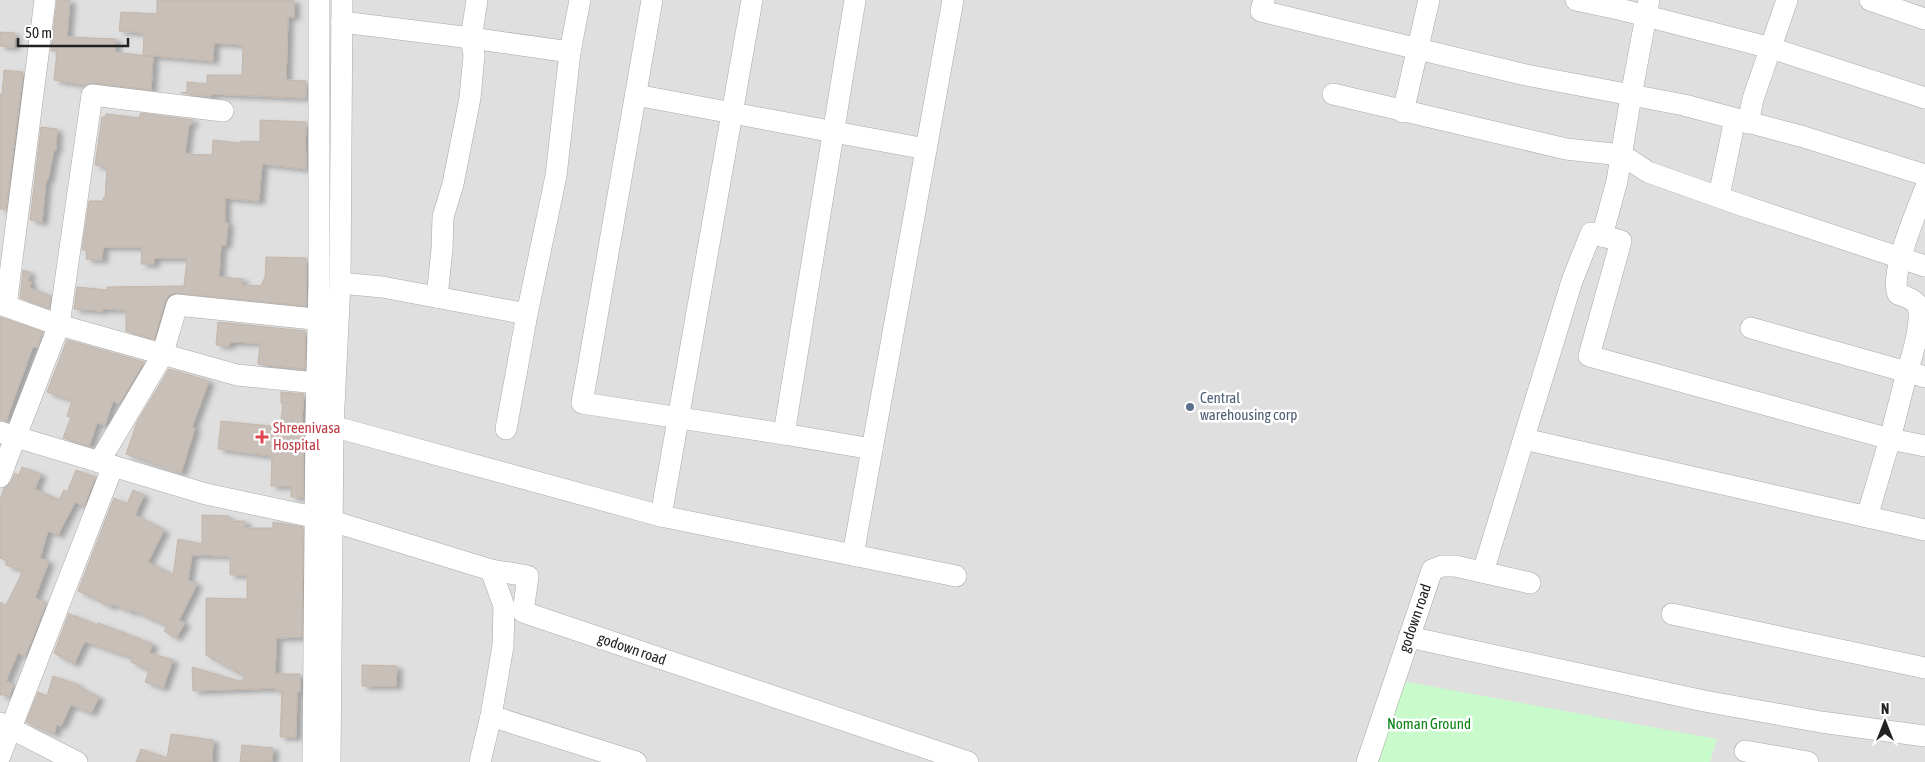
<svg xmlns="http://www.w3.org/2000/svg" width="1925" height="762" font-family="'Asap Condensed',sans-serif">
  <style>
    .residential { fill: #e0dfdf }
    .park { fill: #c8facc }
    .building { fill: #c7bfb8; stroke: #c4b6ab; filter: url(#shadow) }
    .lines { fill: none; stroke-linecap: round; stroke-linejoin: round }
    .minor-casing { stroke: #a9a9a9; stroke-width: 22 }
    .minor { stroke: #fff; stroke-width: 21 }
    .service-dot { fill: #5c6f8a; stroke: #fff; stroke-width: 2 }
    .health-dot { fill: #e0444e; stroke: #fff; stroke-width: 2 }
    .labels { text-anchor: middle; stroke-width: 5; stroke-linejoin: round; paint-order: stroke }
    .service-label { font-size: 15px; fill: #4e5e75; stroke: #fff; text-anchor: start }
    .health-label { font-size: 15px; fill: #be3a42; stroke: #fff; text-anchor: start }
    .street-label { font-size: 15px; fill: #222; stroke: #fff }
    .park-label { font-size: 15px; fill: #0c8416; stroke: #fff }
  </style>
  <defs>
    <filter id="shadow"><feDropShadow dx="5.5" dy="3" stdDeviation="2.5" flood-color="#0004"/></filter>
  </defs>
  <rect width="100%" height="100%" fill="#f2efe9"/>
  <!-- residential -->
  <rect class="residential" x="0" y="0" width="1925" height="762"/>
  <!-- park -->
  <path class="park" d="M1402,681L1717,739L1710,762H1379Z"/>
  <!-- building -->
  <g class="building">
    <path d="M57,0H70L67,37L116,39L115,52L153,57L151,90L94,83L85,85L54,80L57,51H51Z"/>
    <path d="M157,0H294V17H288L286,80L306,81V98L211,94V97L181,93L187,92V82L207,84V75H242L243,45L214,43L213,61L143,55L144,33L119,31L121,12L157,14Z"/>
    <path d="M0,32L15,33L14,47L0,46Z"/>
    <path d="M4,70L23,72L6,209H0V94H2Z"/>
    <path d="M140,113L193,120L192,124H189L185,154L212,155L213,140L240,143L241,141L260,142V120L306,122L305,150L306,151V169L262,164L259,201L225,198V223H228L226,245H221L219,277L243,279L242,285L261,286L265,277L266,257L306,258V306L173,293L168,296L165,301L154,339L126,331V310L103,309V311L74,309L77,287L107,290V287L184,286L187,258H154V264H141L142,247H103L102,260L86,259L87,250H82L89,201H103V198H105L107,167L95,165L102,117H105L106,114L140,118Z"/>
    <path d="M41,127L57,129L56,150H54L48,180H46L42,222L30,220Z"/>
    <path d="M23,270L30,272L28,281L31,282L30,288L51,296L49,308L20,298Z"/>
    <path d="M0,317L43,332L37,348L34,347L32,349L6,421L0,420Z"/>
    <path d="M218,322L305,331V369L258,364L260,343L230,342L229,346L216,345Z"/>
    <path d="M67,340L144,362L119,404L113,401L105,425L97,423L89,446L63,438L71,417L67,416L72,400L47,392Z"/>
    <path d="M169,369L209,381L192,427L195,428L181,473L126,454L137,422Z"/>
    <path d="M281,392L304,394L301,430H303V497H291V486H271L272,456L218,449L221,421L280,427L283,403H281Z"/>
    <path d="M22,467L41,474L35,489L59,500L64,490L67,492L76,470L95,477L84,506L75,502L58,535L48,531L40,558L49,561L35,598L45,602L46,604L25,657L18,653L6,681L14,685L9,697L1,694L0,696V602L6,605L23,571L6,565L7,561L0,558V500L4,488L11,482L15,473L19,475Z"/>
    <path d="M133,490L144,495L135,515L164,530L148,562L173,575L178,539L202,544V515L229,516V521H245V528H273V522L303,527L302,637L276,638V649L275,674H300V692H297L296,737H280L282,691H276V688L193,691L192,667L242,682L244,676L206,655V598L247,599V575H230V556L192,555L188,580L197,584L179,620L185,623L176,638L164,631L167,626L132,610L131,612L113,604L111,607L99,601V600L78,591L114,498L127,504Z"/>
    <path d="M69,613L70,614L97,625L98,623L153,644L149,653L173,660L163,688L145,682L149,671L131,662L133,658L86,642L84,643L74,664L54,653Z"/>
    <path d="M362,665L397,666L396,686H362Z"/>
    <path d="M53,676L79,685L78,687L99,697L91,713L71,705L61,726L57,725L54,734L26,722L38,692L47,696Z"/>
    <path d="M171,734L213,740L212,762H136L141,749L167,758Z"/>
    <path d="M242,745L273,748L272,762H240Z"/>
  </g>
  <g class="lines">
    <!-- minor casing -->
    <g class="minor-casing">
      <g id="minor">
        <path d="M652,0L582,403L784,434L855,0"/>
        <path d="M1264,0L1261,11L1526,75L1684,105L1804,137L1925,175"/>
        <path d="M1576,0L1623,10L1771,48L1925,98"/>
        <path d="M1870,0L1925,19"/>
        <path d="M342,22L471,38L570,52L580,0"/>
        <path d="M1333,94L1566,149L1622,155L1648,172L1741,205L1925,266"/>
        <path d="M636,95L926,149"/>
        <path d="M1403,112L1429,0"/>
        <path d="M1748,123L1753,99L1787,0"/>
        <path d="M1719,196L1735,119"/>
        <path d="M1602,236L1617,181L1631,96L1649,0"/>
        <path d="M340,283L382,287L527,314L556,176L570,52"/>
        <path d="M437,297L442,249L443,217L453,184L470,98L474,55L471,38L477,0"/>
        <path d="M0,304L59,325L237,375L317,383"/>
        <path d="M6,306L45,0"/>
        <path d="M1751,328L1907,372C1912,357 1925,314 1916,303C1911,298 1904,296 1898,294C1889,274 1917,211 1925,189"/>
        <path d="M321,423L661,516L956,576"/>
        <path d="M506,429L527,314"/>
        <path d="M0,432L206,494L332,521L491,570L528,576L523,612L968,762"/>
        <path d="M784,434L872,449"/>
        <path d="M1524,439L1925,530"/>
        <path d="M99,462L162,356L177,305L333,321"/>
        <path d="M0,477L59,325L92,95L223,111"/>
        <path d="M661,516L752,0"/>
        <path d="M1867,517L1890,439L1925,446"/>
        <path d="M853,555L953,0"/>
        <path d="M1483,572L1572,281L1591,233L1621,241L1589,356L1890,439L1907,372L1925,377"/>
        <path d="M1672,614L1925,668"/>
        <path d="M1409,637L1704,701L1821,722L1925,736"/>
        <path d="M491,716L636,762"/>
        <path d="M0,723L77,762"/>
        <path d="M1745,751L1808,762"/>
        <path d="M0,756L113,466"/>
        <path d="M313,762L316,422L319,282V0"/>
        <path d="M330,762L333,426L340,283L342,0"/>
        <path d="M480,762L491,716L503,646L504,606L491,570"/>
        <path d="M1367,762L1432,570L1442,566H1455L1530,583"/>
      </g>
    </g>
    <!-- minor -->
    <use href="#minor" class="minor"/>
  </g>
  <!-- markers -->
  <circle class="service-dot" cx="1190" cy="407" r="5"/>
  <path class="health-dot" d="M259.5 429.5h5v5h5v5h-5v5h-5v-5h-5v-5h5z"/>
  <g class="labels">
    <!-- service labels -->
    <g class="service-label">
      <text x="1200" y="403">Central<tspan x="1200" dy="17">warehousing corp</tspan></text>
    </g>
    <!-- health labels -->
    <g class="health-label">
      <text x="273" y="433">Shreenivasa<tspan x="273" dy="17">Hospital</tspan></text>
    </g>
    <!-- street labels -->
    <g class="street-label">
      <text transform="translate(1415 618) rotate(-71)" y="5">godown road</text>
      <text transform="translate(632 649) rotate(19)" y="5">godown road</text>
    </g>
    <!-- park labels -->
    <g class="park-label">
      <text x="1429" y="729">Noman Ground</text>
    </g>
  </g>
  <!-- north arrow -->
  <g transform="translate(1885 722)" stroke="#ffffff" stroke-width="4" paint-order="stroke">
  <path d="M0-4L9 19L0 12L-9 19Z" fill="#222222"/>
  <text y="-8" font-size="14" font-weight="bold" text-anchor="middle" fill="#222222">N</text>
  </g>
  <!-- scale -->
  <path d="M18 38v8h110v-8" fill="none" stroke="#222222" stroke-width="2.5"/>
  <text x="25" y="38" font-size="15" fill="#222222" stroke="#ffffff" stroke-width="4" paint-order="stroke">50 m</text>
</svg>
